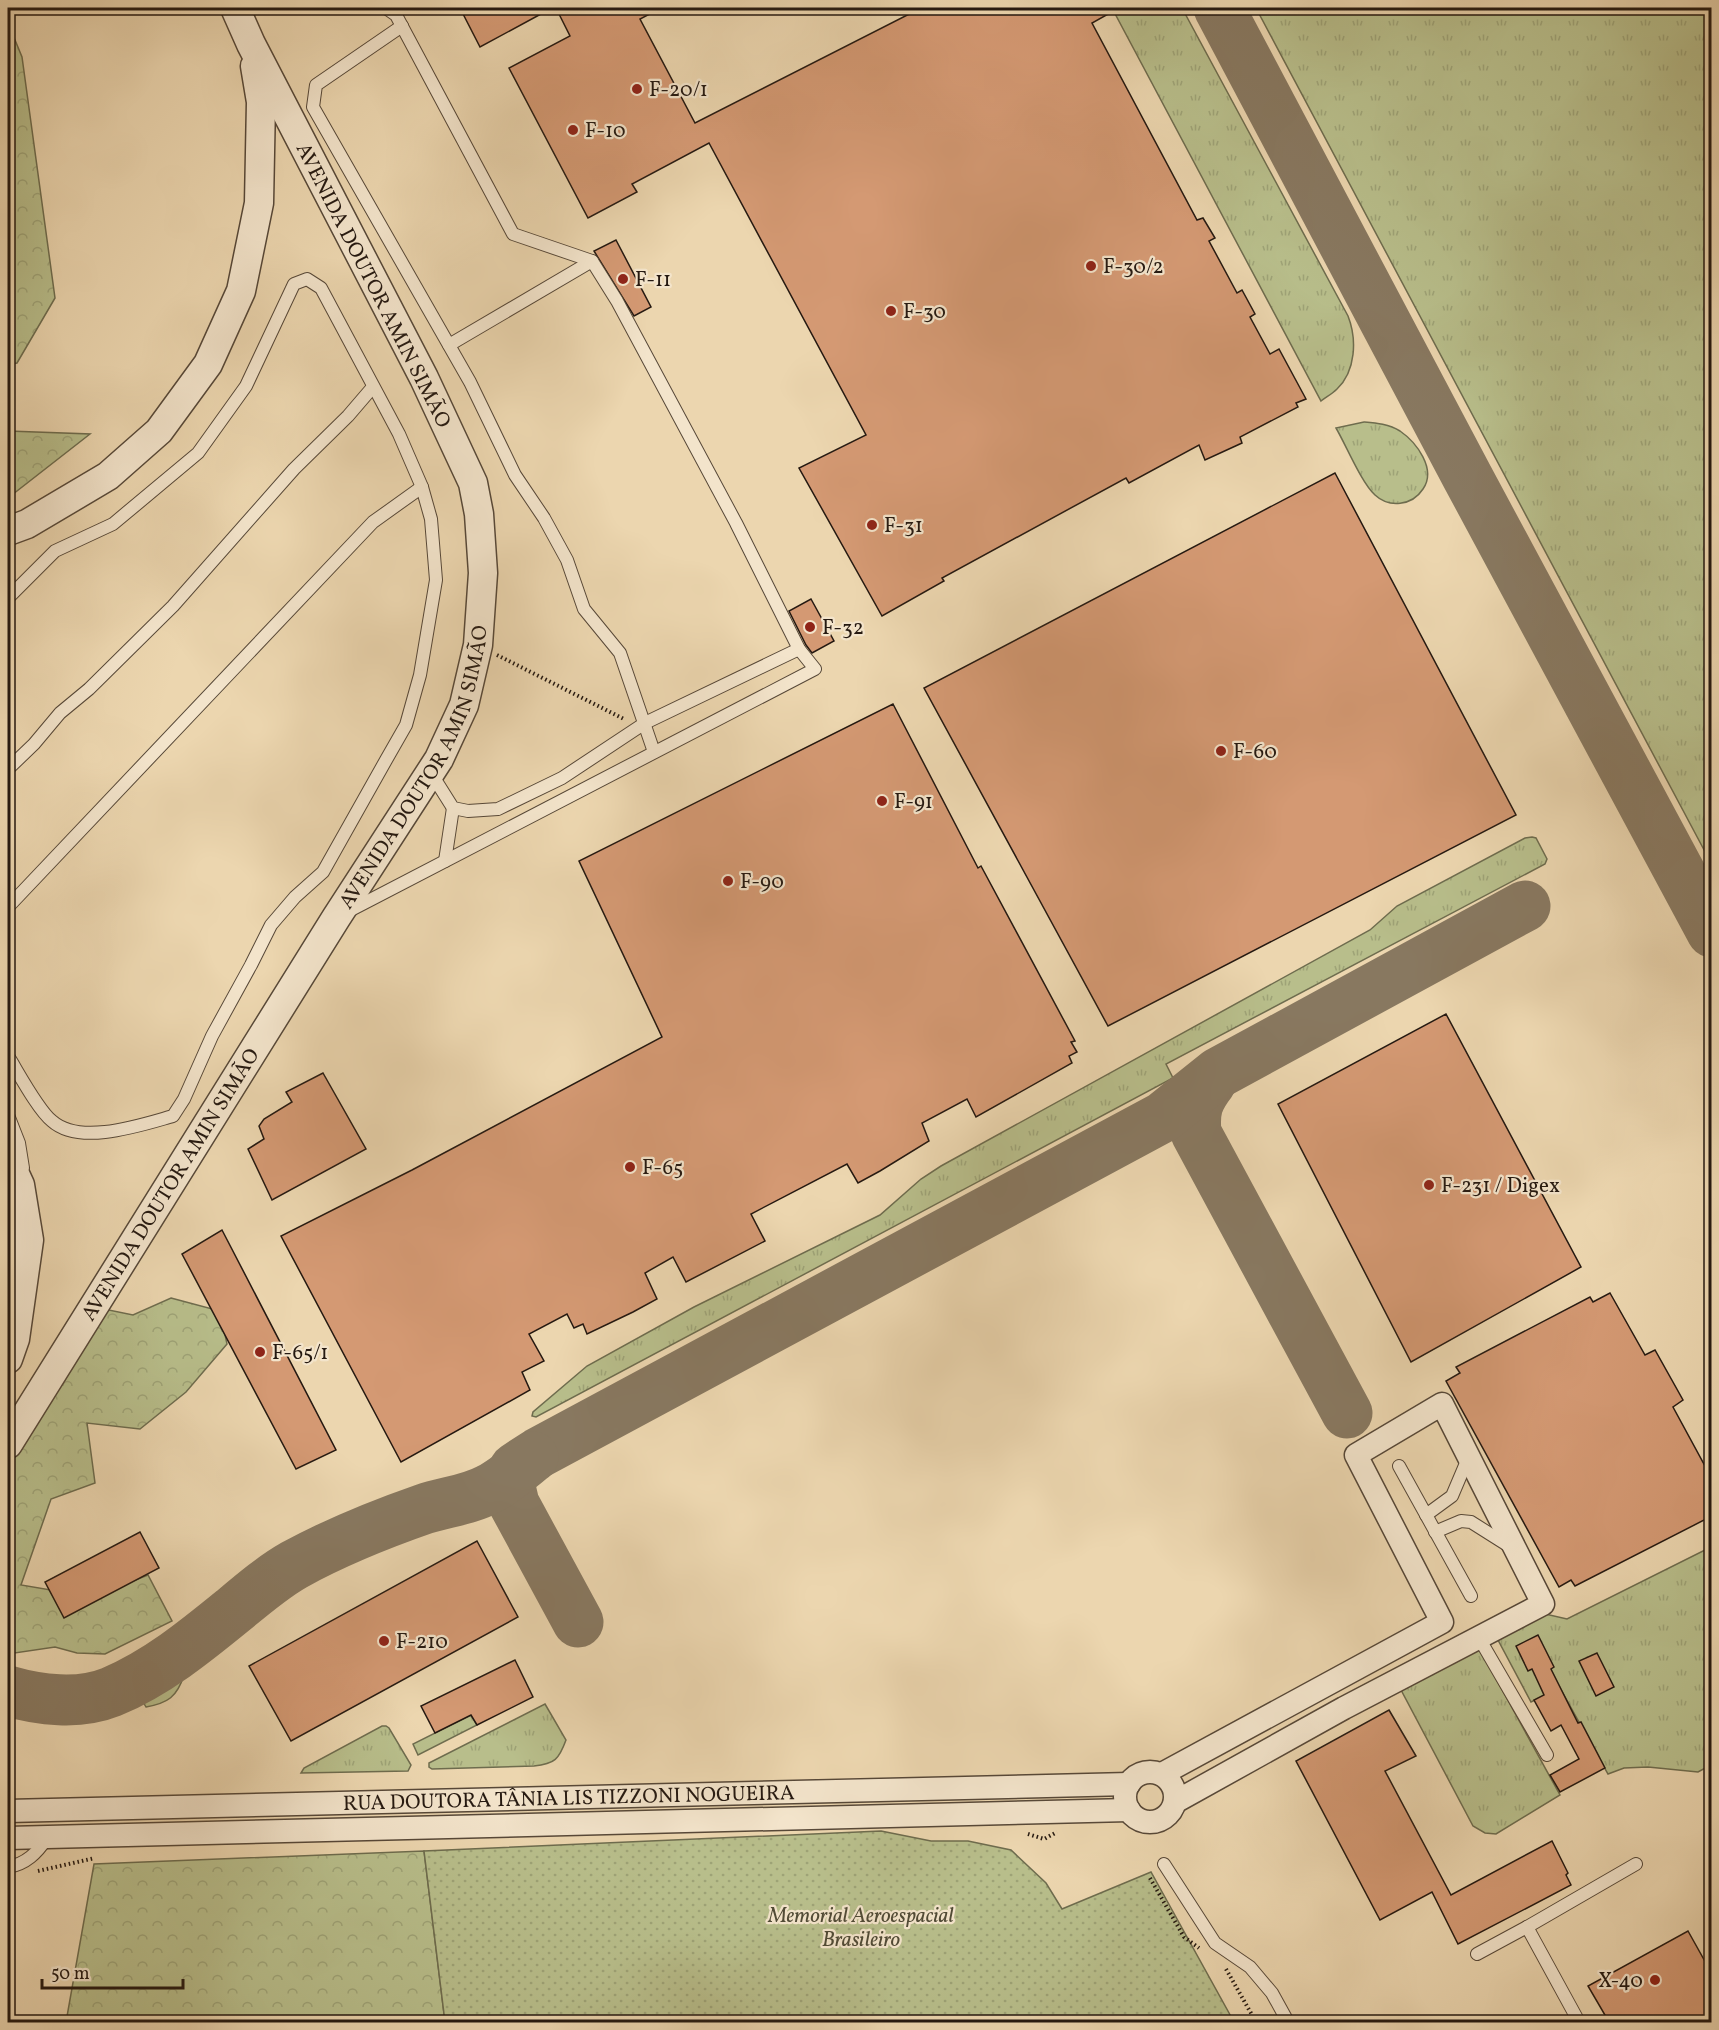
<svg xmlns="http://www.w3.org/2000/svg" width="1719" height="2030" font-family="Vollkorn,serif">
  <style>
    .grass { fill: url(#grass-tufts); stroke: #6e6c4e; stroke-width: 1.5 }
    .forest { fill: url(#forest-crowns); stroke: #6e6c4e; stroke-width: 1.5 }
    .park { fill: url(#park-dots); stroke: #6e6c4e; stroke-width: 1.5 }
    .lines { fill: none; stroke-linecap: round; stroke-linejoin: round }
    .taxiway { stroke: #887860; stroke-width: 51 }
    .building { fill: #d49973; stroke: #251911; stroke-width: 1.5 }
    .service-casing { stroke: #574838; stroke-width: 14 }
    .minor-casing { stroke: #574838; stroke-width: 25 }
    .tertiary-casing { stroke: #574838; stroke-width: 31 }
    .path { stroke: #251911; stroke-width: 4; stroke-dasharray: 1.5 3; stroke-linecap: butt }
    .service { stroke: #f3e4cb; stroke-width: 12 }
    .minor { stroke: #f3e4cb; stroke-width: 22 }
    .tertiary { stroke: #f3e4cb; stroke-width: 28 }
    .poi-dot { fill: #8f2418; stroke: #f3e4cb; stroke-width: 2 }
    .labels { text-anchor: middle; stroke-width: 4.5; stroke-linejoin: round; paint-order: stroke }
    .poi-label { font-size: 21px; fill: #251911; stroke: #f3e4cb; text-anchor: start }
    .street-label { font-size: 21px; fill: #251911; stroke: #f3e4cb }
    .park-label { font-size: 21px; font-style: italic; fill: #514b36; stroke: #f3e4cb }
  </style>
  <defs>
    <pattern id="grass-tufts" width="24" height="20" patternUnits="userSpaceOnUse" patternTransform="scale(1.5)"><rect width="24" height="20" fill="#b8be8b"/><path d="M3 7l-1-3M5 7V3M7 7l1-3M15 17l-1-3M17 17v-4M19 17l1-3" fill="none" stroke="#9ea377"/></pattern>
    <pattern id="forest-crowns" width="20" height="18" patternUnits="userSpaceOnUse" patternTransform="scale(1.5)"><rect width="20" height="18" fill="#b8be8b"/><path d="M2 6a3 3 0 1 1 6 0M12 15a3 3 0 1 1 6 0" fill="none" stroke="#9ea377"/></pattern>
    <pattern id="park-dots" width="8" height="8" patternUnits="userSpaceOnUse" patternTransform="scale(1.5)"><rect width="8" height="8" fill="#b8be8b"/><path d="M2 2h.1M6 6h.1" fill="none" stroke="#9ea377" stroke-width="1.8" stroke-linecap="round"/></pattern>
  </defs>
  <rect width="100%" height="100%" fill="#ecd6af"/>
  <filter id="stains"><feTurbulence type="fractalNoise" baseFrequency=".00333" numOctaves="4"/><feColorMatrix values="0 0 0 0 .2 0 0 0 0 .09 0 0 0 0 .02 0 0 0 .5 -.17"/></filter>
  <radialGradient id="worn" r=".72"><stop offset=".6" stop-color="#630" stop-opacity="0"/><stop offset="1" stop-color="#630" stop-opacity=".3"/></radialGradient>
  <!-- grass -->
  <g class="grass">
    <path d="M1112,8H1182L1348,316C1357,339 1356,371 1337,389C1332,394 1326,397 1321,401Z"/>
    <path d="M1256,8H1711V863Z"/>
    <path d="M1364,422C1376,423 1389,424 1400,431C1416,442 1437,469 1423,489C1412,506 1389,508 1375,495C1361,482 1346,445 1336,428Z"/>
    <path d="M1532,837L1536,838L1547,859L1545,864L1166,1064L1173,1078L536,1417L532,1416L533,1412L587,1366L694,1307L880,1215L921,1179L941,1166L1370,930L1397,906L1525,838Z"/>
    <path d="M1711,1547V1765L1698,1772L1648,1767L1624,1768L1608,1774L1560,1688L1531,1702L1498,1640L1541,1613L1567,1619Z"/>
    <path d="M1478,1646L1560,1795L1496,1834L1485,1833L1473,1826L1400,1688Z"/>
    <path d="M184,1675C177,1697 168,1703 146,1707L142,1700L145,1696Z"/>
    <path d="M545,1704L566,1740C559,1759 555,1764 534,1766L432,1769L429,1767V1763Z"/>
    <path d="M471,1715L477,1725L418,1755L413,1744Z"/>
    <path d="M382,1726H386L389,1728L411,1765L408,1771L301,1773L304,1768Z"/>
  </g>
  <!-- forest -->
  <g class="forest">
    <path d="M8,23L22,57L55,298L17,363L8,365Z"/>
    <path d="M8,431L90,434L8,498Z"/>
    <path d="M171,1298L220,1311L227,1344L186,1392L140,1429L87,1423L95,1483L51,1499L21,1585L92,1597L148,1575L172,1621L105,1654L77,1653L55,1647L8,1654V1461L104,1309L133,1315Z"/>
    <path d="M424,1851L445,2022H66L94,1864Z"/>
  </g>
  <!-- park -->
  <path class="park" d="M881,1831L931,1841H968L1011,1850L1046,1883L1062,1909L1151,1872L1234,2022H445L424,1851Z"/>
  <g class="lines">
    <!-- taxiway -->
    <g class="taxiway">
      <path d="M1219,8L1468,478L1712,932"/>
      <path d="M1211,1082C1197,1100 1194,1111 1196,1133L1347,1413"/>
      <path d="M578,1622L514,1504L511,1491L509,1479L515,1468L538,1453L1163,1117L1218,1073L1525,906"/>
      <path d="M8,1691C39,1700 79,1705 111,1692C157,1673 197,1640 235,1609C254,1593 273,1577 294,1565C336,1542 378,1525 424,1509C445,1502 469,1500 489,1489C505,1481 519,1468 533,1457"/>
    </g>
  </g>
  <!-- building -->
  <g class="building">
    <path d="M460,8H552L480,47Z"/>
    <path d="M556,8H661L640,19L695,123L921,8H1119L1092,23L1197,220L1203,218L1215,238L1209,241L1237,293L1242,290L1255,314L1250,317L1270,354L1279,349L1306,399L1296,403L1298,407L1240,437L1242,443L1205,460L1199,445L1129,483L1126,478L942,578L944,581L882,616L799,468L866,435L709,143L632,184L637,192L588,218L509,68L570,36Z"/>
    <path d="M616,240L651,307L634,316L594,251Z"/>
    <path d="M1335,473L1516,815L1108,1026L924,688Z"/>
    <path d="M811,599L834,641L812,653L806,645L789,611Z"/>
    <path d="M893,704L978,868L981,866L1075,1041L1071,1042L1077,1052L1069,1056L1072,1063L976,1117L967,1099L922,1123L929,1141L880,1171L858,1183L847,1164L751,1214L765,1241L686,1282L673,1257L645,1273L657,1299L633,1312L587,1334L583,1324L574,1328L567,1314L529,1334L544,1361L522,1372L530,1390L401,1462L281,1236L412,1170L662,1037L579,861Z"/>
    <path d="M1446,1014L1581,1267L1411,1362L1278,1104Z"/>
    <path d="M323,1073L366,1149L272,1200L248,1149L264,1139L259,1126L264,1119L292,1102L286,1092Z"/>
    <path d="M222,1230L336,1450L296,1469L182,1254Z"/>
    <path d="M1610,1293L1645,1355L1655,1350L1683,1400L1673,1407L1712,1479V1506L1705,1509L1710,1517L1575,1586L1571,1580L1559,1587L1446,1381L1460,1373L1456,1367L1590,1297L1593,1302Z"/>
    <path d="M140,1532L159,1568L64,1618L45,1582Z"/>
    <path d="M477,1541L518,1617L291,1741L249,1666Z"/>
    <path d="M1538,1635L1554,1667L1551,1669L1578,1723L1581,1722L1605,1768L1560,1792L1550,1775L1579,1759L1561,1725L1551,1731L1534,1700L1544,1695L1532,1669L1528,1671L1516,1646Z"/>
    <path d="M1597,1653L1614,1687L1596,1696L1579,1661Z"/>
    <path d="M515,1660L533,1697L477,1725L471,1715L435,1733L421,1706Z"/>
    <path d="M1389,1710L1416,1756L1385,1771L1451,1895L1552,1841L1568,1873L1566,1875L1571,1885L1458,1944L1432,1892L1380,1920L1296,1761Z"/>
    <path d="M1688,1931L1712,1974V2022H1609L1588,1986Z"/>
  </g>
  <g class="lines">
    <!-- service casing -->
    <g class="service-casing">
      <g id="service">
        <path d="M402,26L316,85L313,107L470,382L515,475L544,518L567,560L584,609L620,653L654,752"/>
        <path d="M449,345L592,261"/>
        <path d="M8,598L55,551L113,524L198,453L246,386L294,284L307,279L321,288L399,434L422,487L431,519L436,580L420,675L406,725L386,760L323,872L295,897L271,925L251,965L212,1036L184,1099L173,1116C141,1125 80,1146 52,1121C38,1110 18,1072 8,1056"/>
        <path d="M8,769L34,744L60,713L89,689L173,606L294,469L348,416L372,388"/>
        <path d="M431,773L453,808L468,811L498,809L562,778L645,723L799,649"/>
        <path d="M445,861L453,808"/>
        <path d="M8,907L373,522L422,487"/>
        <path d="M347,912L815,669L799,649L736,523L617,301L592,261L513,234L396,15L386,8"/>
        <path d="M8,1115L19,1143L23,1168"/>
        <path d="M1399,1466L1471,1596"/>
        <path d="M1426,1515L1452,1496L1469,1456"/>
        <path d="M1435,1532L1461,1521L1471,1522L1509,1546"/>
        <path d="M1479,1638L1547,1755"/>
        <path d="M1164,1864L1215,1943L1250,1967L1272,1993L1288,2022"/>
        <path d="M8,1867C26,1864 37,1853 47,1838"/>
        <path d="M1527,1927L1579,2022"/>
        <path d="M1477,1954L1527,1927L1636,1864"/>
      </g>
    </g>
    <!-- minor casing -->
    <g class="minor-casing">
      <g id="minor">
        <circle cx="1150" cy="1797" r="25"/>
        <path d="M1162,1774L1442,1622L1356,1455L1442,1404L1543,1604L1344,1708L1175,1802"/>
        <path id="s1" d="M8,1811L1129,1784"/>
        <path d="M8,1838L1129,1810"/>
      </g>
    </g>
    <!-- tertiary casing -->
    <g class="tertiary-casing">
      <g id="tertiary">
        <path d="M8,531L27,524L108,476L159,431L208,364L241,291L259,203L261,102L255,66"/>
        <path d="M8,1159L20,1185L29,1240L15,1339L8,1359"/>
        <path id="s2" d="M8,1444L336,918L439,759L464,705L478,645L483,573L479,514L473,483L424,378L251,44L235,8"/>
      </g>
    </g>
    <!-- path -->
    <g class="path">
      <path d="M497,655L624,719"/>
      <path d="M1028,1834L1044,1839L1057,1832"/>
      <path d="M38,1871L95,1858"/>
      <path d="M1150,1878L1184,1937L1199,1948"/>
      <path d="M1226,1969L1256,2022"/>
    </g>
    <!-- service -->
    <use href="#service" class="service"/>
    <!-- minor -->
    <use href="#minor" class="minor"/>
    <!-- tertiary -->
    <use href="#tertiary" class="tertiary"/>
  </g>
  <!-- markers -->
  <g class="poi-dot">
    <circle cx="637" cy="89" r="6"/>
    <circle cx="573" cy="130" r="6"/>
    <circle cx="1091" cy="266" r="6"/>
    <circle cx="623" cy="279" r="6"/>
    <circle cx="891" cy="311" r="6"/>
    <circle cx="872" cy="525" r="6"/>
    <circle cx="810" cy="627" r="6"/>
    <circle cx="1221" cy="751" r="6"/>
    <circle cx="882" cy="801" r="6"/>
    <circle cx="728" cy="881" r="6"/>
    <circle cx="630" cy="1167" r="6"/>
    <circle cx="1429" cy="1185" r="6"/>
    <circle cx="260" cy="1352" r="6"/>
    <circle cx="384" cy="1641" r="6"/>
    <circle cx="1655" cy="1980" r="6"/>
  </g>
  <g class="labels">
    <!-- poi labels -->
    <g class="poi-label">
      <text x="649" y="96">F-20/1</text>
      <text x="585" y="137">F-10</text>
      <text x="1103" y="273">F-30/2</text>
      <text x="635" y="286">F-11</text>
      <text x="903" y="318">F-30</text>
      <text x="884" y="532">F-31</text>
      <text x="822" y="634">F-32</text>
      <text x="1233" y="758">F-60</text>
      <text x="894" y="808">F-91</text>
      <text x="740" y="888">F-90</text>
      <text x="642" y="1174">F-65</text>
      <text x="1441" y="1192">F-231 / Digex</text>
      <text x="272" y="1359">F-65/1</text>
      <text x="396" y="1648">F-210</text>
      <text x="1643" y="1987" text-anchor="end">X-40</text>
    </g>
    <!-- street labels -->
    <g class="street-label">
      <text transform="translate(374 285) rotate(63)" y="7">AVENIDA DOUTOR AMIN SIMÃO</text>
      <text dy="7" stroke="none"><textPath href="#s2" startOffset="792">AVENIDA DOUTOR AMIN SIMÃO</textPath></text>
      <text dy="7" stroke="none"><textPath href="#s2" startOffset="306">AVENIDA DOUTOR AMIN SIMÃO</textPath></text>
      <text dy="7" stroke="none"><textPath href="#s1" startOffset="561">RUA DOUTORA TÂNIA LIS TIZZONI NOGUEIRA</textPath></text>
    </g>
    <!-- park labels -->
    <g class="park-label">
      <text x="861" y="1922">Memorial Aeroespacial<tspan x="861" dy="24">Brasileiro</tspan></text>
    </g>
  </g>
  <!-- margin -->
  <rect width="1719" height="2030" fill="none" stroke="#ecd6af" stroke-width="30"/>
  <rect x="9" y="9" width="1701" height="2012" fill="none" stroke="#251911" stroke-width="3"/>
  <rect x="15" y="15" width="1689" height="2000" fill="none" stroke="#251911" stroke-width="1.5"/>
  <!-- scale -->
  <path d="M42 1979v9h141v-9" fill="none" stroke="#251911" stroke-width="3"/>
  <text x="51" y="1979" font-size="18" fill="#251911" stroke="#f3e4cb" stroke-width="4.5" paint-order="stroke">50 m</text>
  <rect width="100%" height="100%" filter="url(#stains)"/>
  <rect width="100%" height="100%" fill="url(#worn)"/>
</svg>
